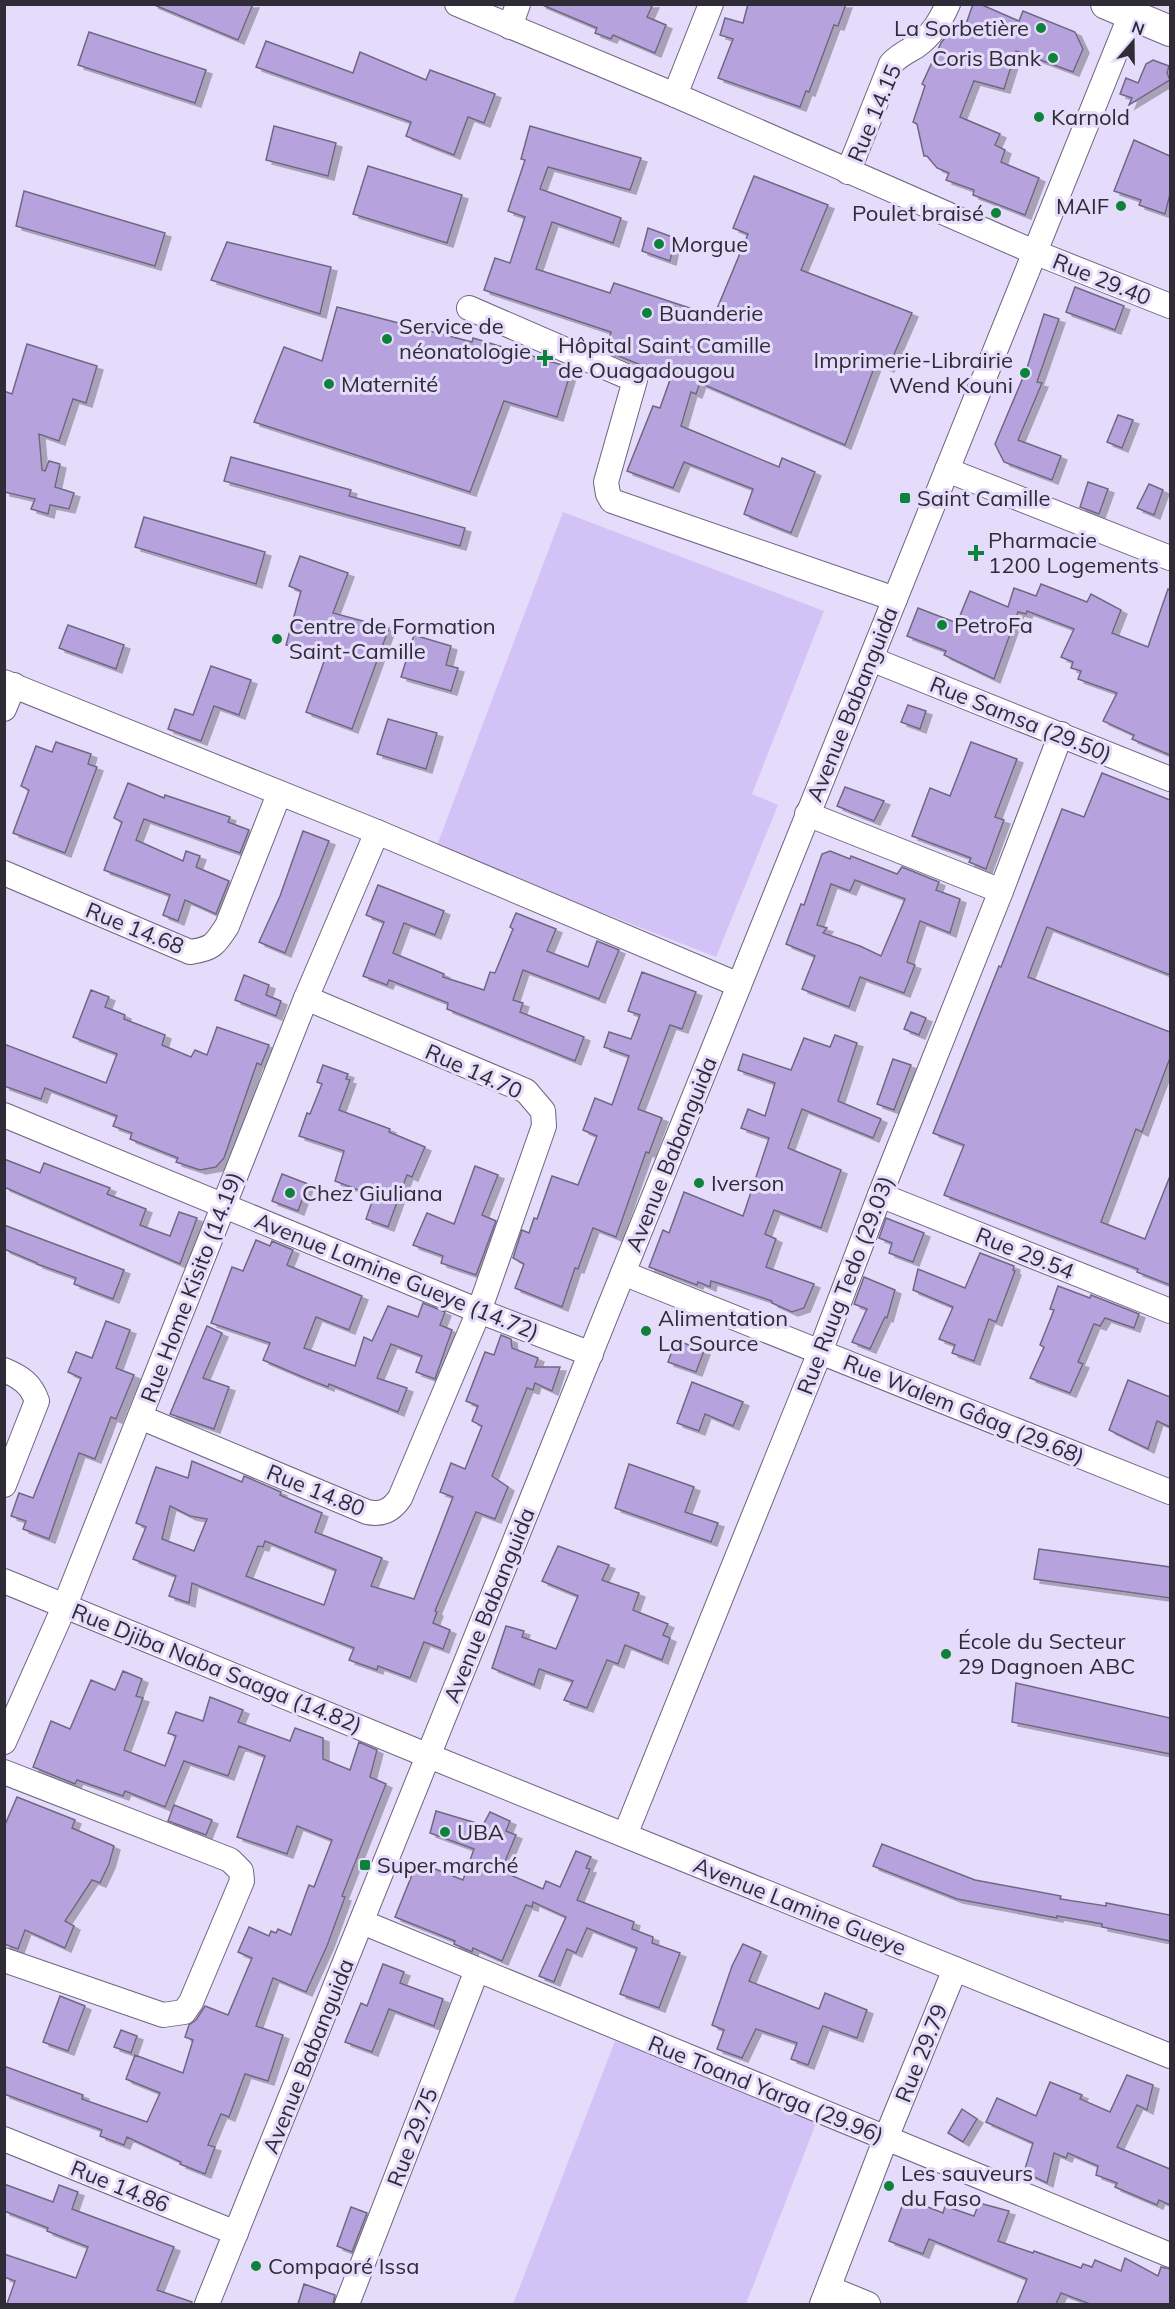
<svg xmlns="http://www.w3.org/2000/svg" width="1175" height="2309" font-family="Mulish,sans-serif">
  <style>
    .green { fill: #d3c2f6 }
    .building { fill: #b6a3de; stroke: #706883; stroke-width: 1.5; fill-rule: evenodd; filter: url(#shadow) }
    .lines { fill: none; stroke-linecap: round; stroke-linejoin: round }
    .minor-casing { stroke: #6d6480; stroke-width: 26 }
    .major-casing { stroke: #6d6480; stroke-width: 32 }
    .minor { stroke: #fff; stroke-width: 24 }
    .major { stroke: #fff; stroke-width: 30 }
    .poi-dot { fill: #0e823a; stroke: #e5dcfb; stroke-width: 2 }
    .labels { text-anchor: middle; stroke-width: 6; stroke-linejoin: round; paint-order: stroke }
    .poi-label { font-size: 22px; fill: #2f2b37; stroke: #e5dcfb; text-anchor: start }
    .street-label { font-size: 22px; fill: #2f2b37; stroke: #e5dcfb }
  </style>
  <defs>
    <filter id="shadow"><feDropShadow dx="6" dy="4" stdDeviation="0" flood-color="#0004"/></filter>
  </defs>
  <rect width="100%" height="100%" fill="#e5dcfb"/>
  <!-- green -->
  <g class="green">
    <path d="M563,512L824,611L752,794L778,805L716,957L436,848Z"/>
    <path d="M615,2041L818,2118L746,2304H513Z"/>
  </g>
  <!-- building -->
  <g class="building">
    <path d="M152,4H253L238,40Z"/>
    <path d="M540,4H653L647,17L666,25L655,53L613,35L611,39L595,33L597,28Z"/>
    <path d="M748,4H846L838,26L834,25L809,92L806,91L800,107L718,78L733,39L720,35L725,18L743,23Z"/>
    <path d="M973,4H980L1019,21L1023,11L1075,32L1083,49L1073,72L1016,51L1004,89L974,81L960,117L1000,134L995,145L1005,150L1001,162L1039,178L1025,215L973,195L974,190L946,180L949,173L937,168L927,156H924L917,124L913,122L925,86L922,84L941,43L948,34L957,35L961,25L965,27Z"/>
    <path d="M89,32L206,70L195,103L78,65Z"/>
    <path d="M266,41L353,73L360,52L426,80L430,70L495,94L484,123L468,117L454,155L406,136L411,122L256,67Z"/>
    <path d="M1153,60L1169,66L1167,73L1170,80L1129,105L1132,98L1120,94L1126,78L1138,83L1146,64Z"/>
    <path d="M274,126L336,143L328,176L266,160Z"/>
    <path d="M530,126L641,158L630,190L548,167L540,189L621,218L613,243L552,222L536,269L610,293L614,283L714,316L748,234L733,228L754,176L828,205L801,270L912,313L888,368L876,363L845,445L700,383L696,394L691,392L681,426L779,467L782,458L815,472L791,533L744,514L753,489L684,462L673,488L627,471L653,406L660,408L671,377L606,351L611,332L484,290L495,258L510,263L525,217L508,211L525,160L521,159Z"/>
    <path d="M1134,140L1170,156V194L1165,214L1139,205L1141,200L1114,191Z"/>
    <path d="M368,166L462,195L447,243L353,214Z"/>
    <path d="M24,191L165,233L155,266L16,226Z"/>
    <path d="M648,228L675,238L670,261L642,251Z"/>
    <path d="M227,242L331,267L320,314L211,280Z"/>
    <path d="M1075,287L1124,306L1115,330L1066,312Z"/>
    <path d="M337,307L472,342L473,338L572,368L557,417L504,401L470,492L254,422L284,347L322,361Z"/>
    <path d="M1044,314L1059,319L1037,382L1042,383L1018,440L1061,456L1052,480L1004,462L995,444L1027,368Z"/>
    <path d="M27,344L97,366L86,403L73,399L59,441L39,434L42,470L45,471L49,461L60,464L55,487L74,493L69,509L50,505L48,514L31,509L35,499L4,492V391L12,394Z"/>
    <path d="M1118,415L1133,420L1122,448L1107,442Z"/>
    <path d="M231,457L351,490L349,496L465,528L460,546L224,481Z"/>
    <path d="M1088,482L1108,489L1099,514L1080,507Z"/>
    <path d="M1149,484L1163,490L1154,515L1137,508Z"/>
    <path d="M144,517L265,552L256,584L135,547Z"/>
    <path d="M300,556L348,573L333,613L389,628L352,729L306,712L326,656L286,645L301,591L289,586Z"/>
    <path d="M1041,584L1087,602L1091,594L1121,610L1112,633L1148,647L1168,589L1170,590V755L1132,739L1134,735L1103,721L1117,693L1078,679L1081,671L1071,668L1073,662L1061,657L1074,629L1027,611L1026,614L1018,612L994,679L944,655L946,651L907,636L918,608L957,623L970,591L1008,607L1014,588L1036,596Z"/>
    <path d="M68,625L124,645L116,669L59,648Z"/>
    <path d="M414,635L451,646L446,665L458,668L451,691L401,677Z"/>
    <path d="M211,666L251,680L239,715L214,706L201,741L168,729L175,709L193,715Z"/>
    <path d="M908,705L926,711L920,729L901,722Z"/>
    <path d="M388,719L437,733L426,769L377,754Z"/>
    <path d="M56,742L91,754L88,764L97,767L65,853L13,833L29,790L21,786L36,746L52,752Z"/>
    <path d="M971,742L1017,759L995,817L1004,820L986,869L969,862L971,858L912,836L930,788L950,796Z"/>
    <path d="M1102,773L1170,800V975L1047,927L1028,977L1170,1032V1058L1142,1132L1136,1129L1101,1222L1145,1239L1170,1176V1285L1137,1272L1138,1269L944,1195L964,1145L933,1133L999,966L1001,967L1062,809L1084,817Z"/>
    <path d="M128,783L164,798L165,795L230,817L228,822L249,830L240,853L144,819L136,840L183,861L186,851L200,856L196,867L229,881L216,914L185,900L178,921L163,915L170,895L104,870L122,822L114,818Z"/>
    <path d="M845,787L884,801L874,821L837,806Z"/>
    <path d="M303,831L329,841L285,953L259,942L280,896Z"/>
    <path d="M830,851L850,859L851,856L897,874L902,867L939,882L936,890L960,899L950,933L920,921L907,962L915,965L904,993L860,977L849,1007L802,989L815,956L786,944L801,904L804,905L822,854ZM855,880L905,899L881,956L860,946L823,933L827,928L817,925L831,884L850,891Z"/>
    <path d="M378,885L444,911L435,935L404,923L393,953L444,974L443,977L484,990L490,972L495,973L513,929L510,927L516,913L556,929L547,951L588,967L597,941L619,950L599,999L523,970L513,1000L523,1003L520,1012L584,1037L575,1061L447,1009L448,1003L389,980L387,985L363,976L384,922L366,915Z"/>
    <path d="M642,972L696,992L682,1029L670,1025L638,1109L662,1118L649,1153L646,1152L616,1237L593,1228L578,1269L575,1268L562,1307L515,1288L524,1264L513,1258L522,1230L529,1233L534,1218L537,1219L552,1176L578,1185L597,1136L583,1130L595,1098L612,1105L629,1056L604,1047L609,1032L631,1039L640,1015L628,1011Z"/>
    <path d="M244,975L269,985L266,995L281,1001L276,1016L235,1000Z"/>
    <path d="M91,990L109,997L105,1007L125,1015L124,1019L165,1035L162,1045L191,1057L195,1050L207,1055L217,1027L269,1045L261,1065L257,1063L224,1158L216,1167L200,1170L176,1162L178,1158L130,1139L132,1133L113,1126L117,1116L45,1088L41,1099L4,1086V1044L106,1083L117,1054L73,1037Z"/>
    <path d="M911,1012L926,1018L919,1035L904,1029Z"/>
    <path d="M835,1035L857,1043L838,1101L881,1119L873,1138L802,1109L788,1148L841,1170L821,1228L774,1210L765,1234L776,1239L766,1267L814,1284L804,1308L792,1312L772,1303V1301L721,1284L711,1281L710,1287L698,1282L697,1285L649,1267L663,1230L669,1233L684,1192L743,1216L769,1138L741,1128L748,1109L765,1116L775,1083L738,1070L743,1054L791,1070L804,1038L830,1047Z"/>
    <path d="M893,1059L911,1065L894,1110L877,1104Z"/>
    <path d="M323,1065L348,1074L346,1079L350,1080L339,1110L390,1129L389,1132L425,1147L412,1177L407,1175L388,1227L366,1219L374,1196L335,1181L344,1151L299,1136L307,1113L310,1114L322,1084L317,1082Z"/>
    <path d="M4,1159L40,1173L44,1163L110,1188L107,1194L146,1209L140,1225L170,1236L179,1212L197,1218L180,1264L4,1187Z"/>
    <path d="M475,1166L498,1175L482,1215L496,1221L476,1275L441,1263L443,1256L413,1245L427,1213L454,1224Z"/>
    <path d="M282,1174L308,1184L298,1211L272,1201Z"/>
    <path d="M886,1218L924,1233L913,1262L889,1253L892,1243L879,1238Z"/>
    <path d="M4,1225L124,1270L113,1299L74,1284L76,1278L37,1264V1263L4,1249Z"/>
    <path d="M256,1240L270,1246L272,1241L293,1250L287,1265L362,1296L349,1330L316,1317L304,1348L355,1366L364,1337L372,1341L388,1306L418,1317L423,1303L445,1312L440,1325L452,1330L435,1379L416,1372L422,1356L391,1344L377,1378L407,1388L398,1412L329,1384L328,1387L305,1378L263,1360L270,1343L211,1323L232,1267L243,1271Z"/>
    <path d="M980,1253L1014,1266L1013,1270L1015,1271L996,1322L989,1319L974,1361L952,1353L955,1345L939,1339L953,1307L913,1290L918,1269L965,1288Z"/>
    <path d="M864,1277L895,1290L887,1318L885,1317L870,1349L852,1342L867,1309L854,1304Z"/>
    <path d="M1058,1286L1090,1298L1091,1295L1139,1314L1134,1328L1105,1318L1100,1326L1094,1324L1078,1362L1083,1364L1070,1393L1030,1378L1044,1347L1040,1345L1054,1310L1050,1309Z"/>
    <path d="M106,1321L130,1330L116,1368L134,1375L116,1419L111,1417L95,1459L79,1453L49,1539L23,1529L26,1521L11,1516L19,1493L33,1498L81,1378L68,1372L76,1352L92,1358Z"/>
    <path d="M207,1326L222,1333L203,1378L229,1387L214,1429L170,1414Z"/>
    <path d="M501,1335L511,1339L512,1348L538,1358L535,1367H560L552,1391L535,1383L533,1390L527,1388L492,1476L508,1487L495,1519L476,1512L435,1611L437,1612L433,1623L450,1630L443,1649L424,1642L410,1678L378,1666L377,1670L349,1660L354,1648L192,1583L189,1603L169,1596L176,1576L133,1559L146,1527L136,1523L156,1467L188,1478L192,1461L242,1482L244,1476L281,1492L280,1495L322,1513L315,1532L382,1558L371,1586L414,1599L453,1497L440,1492L451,1463L465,1469L482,1426L472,1421L478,1406L466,1401L485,1352L494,1355ZM170,1506L190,1516L207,1519L194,1551L162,1539ZM265,1541L336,1570L324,1605L246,1576L258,1546L263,1547Z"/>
    <path d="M676,1340L704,1351L696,1372L668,1362Z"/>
    <path d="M1128,1380L1170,1397V1427L1157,1421L1148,1449L1109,1430Z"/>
    <path d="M692,1382L743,1402L733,1426L705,1414L699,1431L677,1423Z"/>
    <path d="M629,1464L694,1487L685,1512L718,1523L711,1542L615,1508Z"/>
    <path d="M558,1546L609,1565L602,1580L639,1593L633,1610L668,1624L663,1635L670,1638L662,1660L625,1645L618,1664L607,1660L587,1708L564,1700L573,1681L539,1669L534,1685L492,1668L506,1626L524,1631L522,1637L556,1649L578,1596L542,1581Z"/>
    <path d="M1039,1549L1170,1567V1598L1034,1579Z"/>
    <path d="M123,1671L142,1679L136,1696L143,1698L124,1750L165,1766L176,1736L168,1733L176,1712L203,1721L210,1697L243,1710L238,1722L290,1741L295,1728L323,1738V1759L350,1770L359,1742L377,1750L370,1777L386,1784L342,1896L345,1897L327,1946L306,1992L273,1978L256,2026L283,2035L268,2081L245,2074L229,2117L221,2114L208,2145L215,2147L205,2174L180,2164L181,2162L127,2137L124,2145L100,2136L102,2130L4,2094V2066L83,2095L82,2099L147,2122L160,2093L126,2079L135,2055L183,2073L193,2040L185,2037L189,2025L196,2020L205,2006L228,2015L252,1958L238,1952L249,1927L269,1936L271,1931L276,1933L278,1929L291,1935L309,1885L314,1887L332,1840L297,1826L287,1854L237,1837L265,1756L239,1746L228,1776L184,1761L165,1807L125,1791L123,1796L77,1780L75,1784L33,1767L51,1721L70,1729L91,1680L115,1690Z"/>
    <path d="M1016,1683L1170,1718V1754L1012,1722Z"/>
    <path d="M17,1797L75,1820L72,1828L114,1846L109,1864L100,1883L92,1880L65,1921L74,1926L65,1948L25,1930L18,1949L4,1944V1827Z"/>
    <path d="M174,1805L212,1820L206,1835L168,1821Z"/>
    <path d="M436,1811L483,1825L490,1812L510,1821L506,1831L516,1835L501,1871L543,1889L546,1881L560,1887L576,1851L591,1857L586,1868L590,1869L577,1900L634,1922L632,1929L653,1937L652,1943L680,1953L659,2008L620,1994L637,1948L587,1928L576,1953L567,1949L554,1982L539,1976L566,1917L533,1902L532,1907L526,1905L502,1961L473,1948L472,1952L454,1944L455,1941L395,1917L416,1865L419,1866L420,1863L463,1880L474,1849L430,1833Z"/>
    <path d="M882,1844L975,1880L1061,1896L1060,1899L1106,1906V1903L1170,1915V1941L1102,1927V1924L1057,1916V1918L957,1899L873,1866Z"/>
    <path d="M743,1944L761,1952L749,1981L819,2009L825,1993L867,2010L857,2038L823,2026L808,2065L791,2059L797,2043L756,2029L742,2058L717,2049L724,2030L712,2025L732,1966Z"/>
    <path d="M383,1964L404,1972L400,1983L443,1999L434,2026L389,2009L372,2052L345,2042L361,2003L367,2006Z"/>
    <path d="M60,1996L85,2006L68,2051L43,2042Z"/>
    <path d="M121,2030L137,2036L131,2053L114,2047Z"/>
    <path d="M1127,2075L1153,2085L1147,2110L1137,2105L1117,2147L1170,2169V2205L1159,2200L1157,2205L1115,2187L1117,2183L1096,2175L1098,2166L1068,2153L1066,2158L1054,2153L1047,2183L1024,2172L1033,2143L986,2122L997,2098L1036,2116L1050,2082L1082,2095L1080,2099L1110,2112Z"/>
    <path d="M962,2109L977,2119L963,2142L948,2133Z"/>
    <path d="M4,2184L53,2202L59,2185L78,2192L72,2209L174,2247L157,2290L192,2302L191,2304H7L15,2281L4,2277V2254L76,2278L88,2247L47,2231L48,2228L4,2211Z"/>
    <path d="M904,2201L914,2205L915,2202L943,2213L945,2206L974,2216L979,2203L1009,2211L998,2241L1033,2253L1034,2251L1081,2268L1083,2264L1092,2267L1095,2260L1121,2271L1125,2258L1158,2276L1161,2267L1170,2269V2304H1090L1061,2293L1056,2304H1017L1027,2279L929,2239L923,2254L889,2241Z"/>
    <path d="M351,2207L367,2213L352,2252L337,2246Z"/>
    <path d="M304,2284L335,2295L333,2304H298Z"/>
  </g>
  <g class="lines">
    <!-- minor casing -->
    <g class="minor-casing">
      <g id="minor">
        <path d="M457,4L675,95L1034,252L1170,306"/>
        <path d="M510,27L518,4"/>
        <path d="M675,95L711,4"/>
        <path d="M848,172L891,64C898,56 906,52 915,47C931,36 940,22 948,4"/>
        <path d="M469,308L635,380L606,482L608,494L612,501L895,599"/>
        <path d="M947,470L1170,558"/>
        <path d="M871,659L1170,779"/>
        <path d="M4,682L377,832L739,985"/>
        <path d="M4,709L14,685"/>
        <path d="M807,814L1001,891"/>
        <path d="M4,873L190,952C212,949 215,945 227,926L279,794"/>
        <path d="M4,1115L479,1311L591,1354"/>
        <path d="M880,1195L1170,1311"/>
        <path d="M623,1273L1170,1492"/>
        <path d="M4,1370C21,1377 31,1384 37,1401L4,1485"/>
        <path d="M140,1417L367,1512C382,1515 391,1511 400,1498L479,1311L544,1126L543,1111L526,1091L306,998"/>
        <path d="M4,1581L429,1756L1170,2056"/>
        <path d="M4,1742L65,1605L306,998L377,832"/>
        <path d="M4,1772L230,1860L241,1871L242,1881L191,2002L184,2012L163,2015L4,1960"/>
        <path d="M625,1835L820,1352L880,1195L1001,891L1061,734"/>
        <path d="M362,1922L1170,2255"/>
        <path d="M4,2139L236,2233"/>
        <path d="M829,2288L868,2304"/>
        <path d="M207,2304L1135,4"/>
        <path d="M347,2304L477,1970"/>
        <path d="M822,2304L886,2138L955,1969"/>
      </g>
    </g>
    <!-- major casing -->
    <g class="major-casing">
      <path id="major" d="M1106,4L1170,31"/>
    </g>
    <!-- minor -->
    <use href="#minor" class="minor"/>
    <!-- major -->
    <use href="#major" class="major"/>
  </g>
  <!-- markers -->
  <g class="poi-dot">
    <circle cx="1041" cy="28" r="6"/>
    <circle cx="1053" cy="58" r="6"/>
    <circle cx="1039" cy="117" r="6"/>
    <circle cx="1121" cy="206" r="6"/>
    <circle cx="996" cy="213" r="6"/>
    <circle cx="659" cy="244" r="6"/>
    <circle cx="647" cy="313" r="6"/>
    <circle cx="387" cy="339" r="6"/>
    <path d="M542 349h6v6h6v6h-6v6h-6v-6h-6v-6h6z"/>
    <circle cx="1025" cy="373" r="6"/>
    <circle cx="329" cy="384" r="6"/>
    <rect x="899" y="492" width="12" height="12" rx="3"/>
    <path d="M973 544h6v6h6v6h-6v6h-6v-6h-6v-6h6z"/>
    <circle cx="942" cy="625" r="6"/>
    <circle cx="277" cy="639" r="6"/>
    <circle cx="699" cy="1183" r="6"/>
    <circle cx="290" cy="1193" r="6"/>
    <circle cx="646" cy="1331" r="6"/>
    <circle cx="946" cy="1654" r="6"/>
    <circle cx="445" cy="1832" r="6"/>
    <rect x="359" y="1859" width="12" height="12" rx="3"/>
    <circle cx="889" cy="2186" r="6"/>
    <circle cx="256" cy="2266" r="6"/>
  </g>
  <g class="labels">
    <!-- poi labels -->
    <g class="poi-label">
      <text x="1029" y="36" text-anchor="end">La Sorbetière</text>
      <text x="1041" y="66" text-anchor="end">Coris Bank</text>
      <text x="1051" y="125">Karnold</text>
      <text x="1109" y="214" text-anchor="end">MAIF</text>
      <text x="984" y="221" text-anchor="end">Poulet braisé</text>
      <text x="671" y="252">Morgue</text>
      <text x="659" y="321">Buanderie</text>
      <text x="399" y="334">Service de<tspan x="399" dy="25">néonatologie</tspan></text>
      <text x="558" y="353">Hôpital Saint Camille<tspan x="558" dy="25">de Ouagadougou</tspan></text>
      <text x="1013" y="368" text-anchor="end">Imprimerie-Librairie<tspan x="1013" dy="25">Wend Kouni</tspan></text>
      <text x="341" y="392">Maternité</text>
      <text x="917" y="506">Saint Camille</text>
      <text x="988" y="548">Pharmacie<tspan x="988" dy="25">1200 Logements</tspan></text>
      <text x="954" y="633">PetroFa</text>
      <text x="289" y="634">Centre de Formation<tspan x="289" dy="25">Saint-Camille</tspan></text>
      <text x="711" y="1191">Iverson</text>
      <text x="302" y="1201">Chez Giuliana</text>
      <text x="658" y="1326">Alimentation<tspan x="658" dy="25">La Source</tspan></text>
      <text x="958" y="1649">École du Secteur<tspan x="958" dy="25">29 Dagnoen ABC</tspan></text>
      <text x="457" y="1840">UBA</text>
      <text x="377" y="1873">Super marché</text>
      <text x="901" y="2181">Les sauveurs<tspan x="901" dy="25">du Faso</tspan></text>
      <text x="268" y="2274">Compaoré Issa</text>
    </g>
    <!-- street labels -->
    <g class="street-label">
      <text transform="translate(874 113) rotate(-67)" y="8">Rue 14.15</text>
      <text transform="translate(1102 279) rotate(22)" y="8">Rue 29.40</text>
      <text transform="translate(852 704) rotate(-68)" y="8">Avenue Babanguida</text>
      <text transform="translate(1021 719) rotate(22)" y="8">Rue Samsa (29.50)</text>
      <text transform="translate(135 928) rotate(22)" y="8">Rue 14.68</text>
      <text transform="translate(474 1071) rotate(24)" y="8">Rue 14.70</text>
      <text transform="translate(671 1154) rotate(-68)" y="8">Avenue Babanguida</text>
      <text transform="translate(1025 1253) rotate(22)" y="8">Rue 29.54</text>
      <text transform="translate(397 1276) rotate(22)" y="8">Avenue Lamine Gueye (14.72)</text>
      <text transform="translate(845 1285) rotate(-69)" y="8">Rue Ruug Tedo (29.03)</text>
      <text transform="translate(191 1287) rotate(-69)" y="8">Rue Home Kisito (14.19)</text>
      <text transform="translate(964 1409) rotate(22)" y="8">Rue Walem Gâag (29.68)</text>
      <text transform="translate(316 1490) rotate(22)" y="8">Rue 14.80</text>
      <text transform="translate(489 1605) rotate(-68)" y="8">Avenue Babanguida</text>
      <text transform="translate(217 1668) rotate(22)" y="8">Rue Djiba Naba Saaga (14.82)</text>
      <text transform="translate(800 1906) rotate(22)" y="8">Avenue Lamine Gueye</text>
      <text transform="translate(921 2053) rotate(-68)" y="8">Rue 29.79</text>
      <text transform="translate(308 2056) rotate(-68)" y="8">Avenue Babanguida</text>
      <text transform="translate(766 2089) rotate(22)" y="8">Rue Toand Yarga (29.96)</text>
      <text transform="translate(412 2137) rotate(-69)" y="8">Rue 29.75</text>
      <text transform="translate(120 2186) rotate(22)" y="8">Rue 14.86</text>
    </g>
  </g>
  <!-- border -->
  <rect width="1175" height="2309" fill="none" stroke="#2f2b37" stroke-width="12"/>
  <!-- north arrow -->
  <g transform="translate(1133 42) rotate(20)" stroke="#e5dcfb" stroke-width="4.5" paint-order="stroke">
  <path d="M0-4.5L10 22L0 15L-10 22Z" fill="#2f2b37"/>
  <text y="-9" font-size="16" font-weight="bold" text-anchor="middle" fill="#2f2b37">N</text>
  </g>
</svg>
